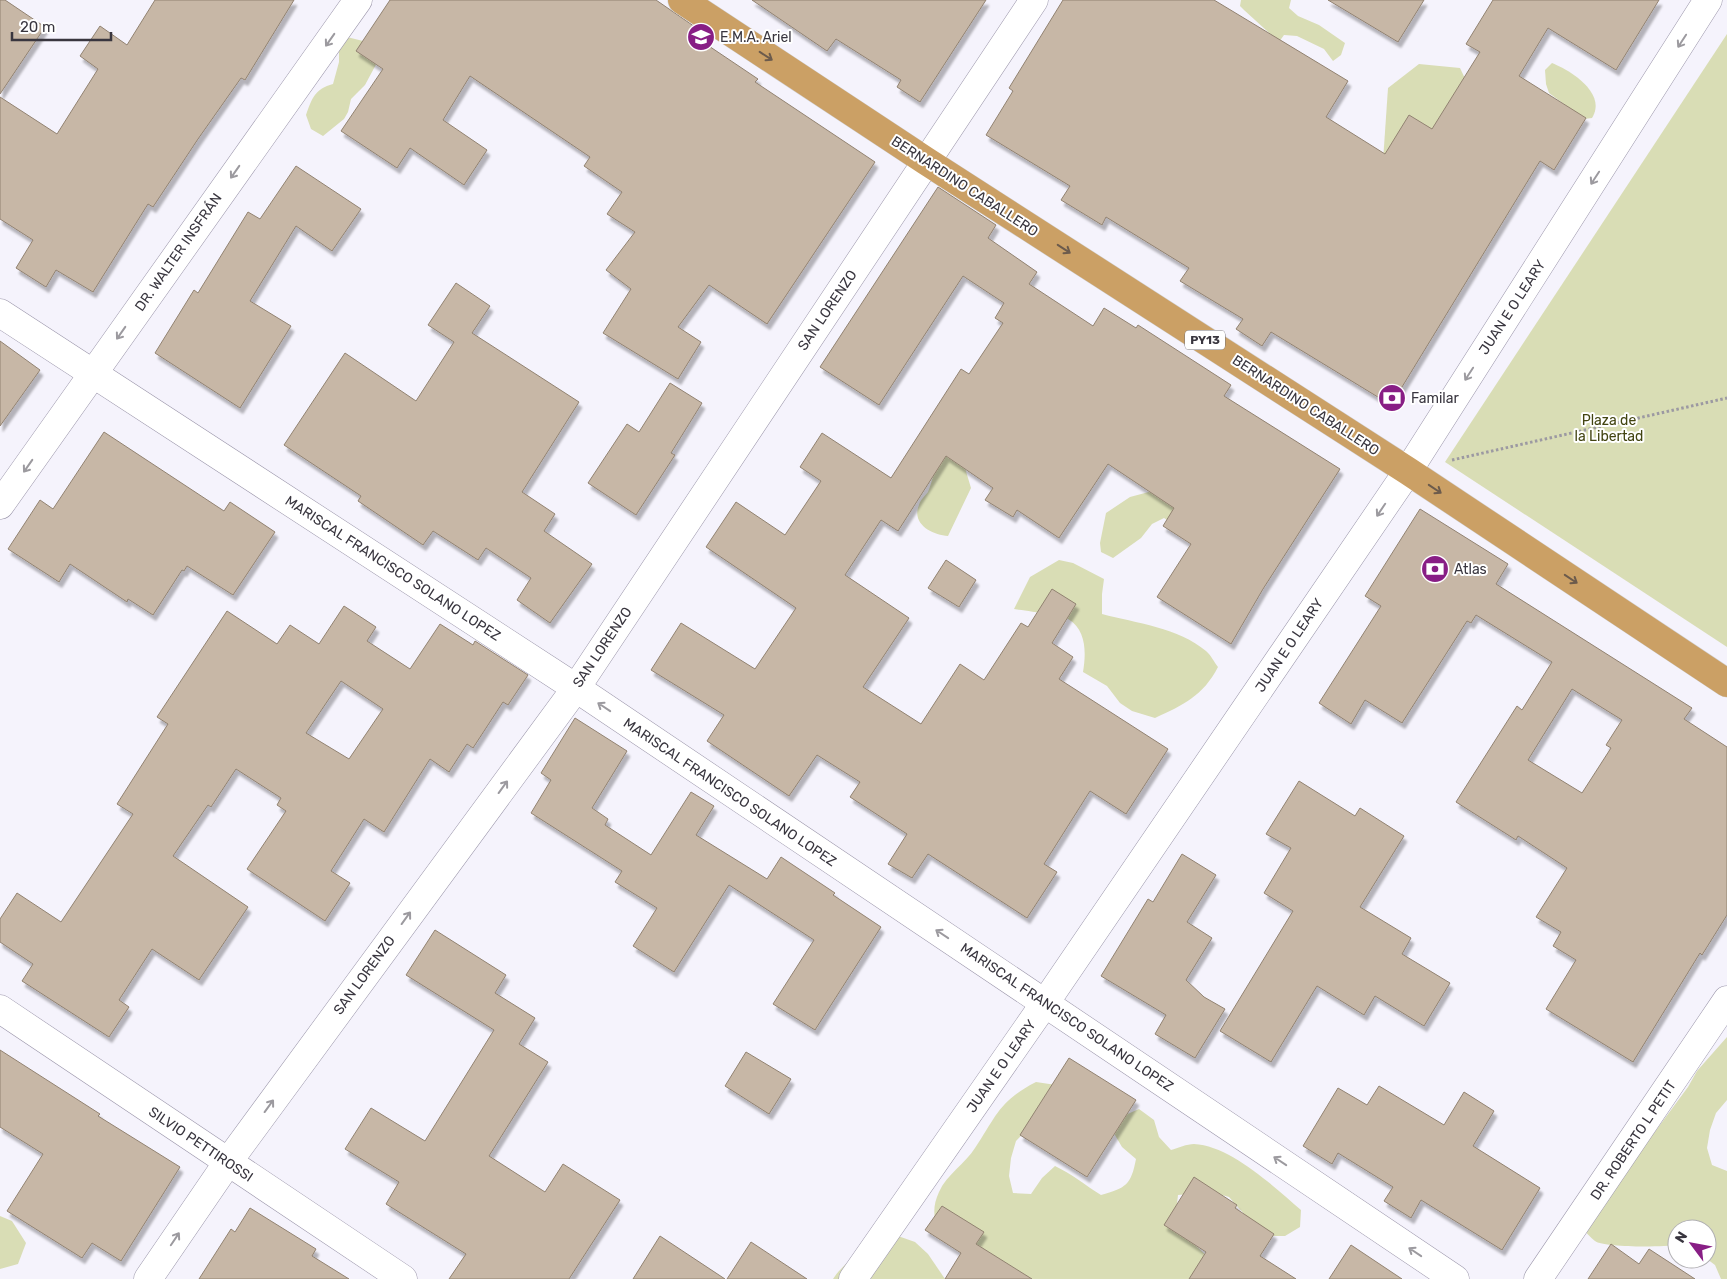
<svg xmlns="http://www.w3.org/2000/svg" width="1727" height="1279" font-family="Rubik,sans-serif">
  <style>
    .green { fill: #d9ddb5 }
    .building { fill: #c7b7a6; stroke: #918271; fill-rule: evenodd; filter: url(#shadow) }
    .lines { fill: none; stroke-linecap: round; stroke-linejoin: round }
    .street-casing { stroke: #9c97ab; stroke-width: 29 }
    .highway-casing { stroke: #d3d3d5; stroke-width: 29 }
    .path { stroke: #9c99a2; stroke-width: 3; stroke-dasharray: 2.5 2.5; stroke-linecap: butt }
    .street { stroke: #fff; stroke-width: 28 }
    .highway { stroke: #cba065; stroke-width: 28 }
    .oneway { stroke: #9c9a9f }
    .oneway2 { stroke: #6c5b4c }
    .labels { text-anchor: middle; stroke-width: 4; stroke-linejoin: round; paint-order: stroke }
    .shield { fill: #fff; stroke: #747279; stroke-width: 1 }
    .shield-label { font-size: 12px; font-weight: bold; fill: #39363f }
    .poi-label { font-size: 14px; fill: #39363f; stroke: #fff; text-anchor: start }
    .street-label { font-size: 14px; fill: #39363f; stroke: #fff }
    .park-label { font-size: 14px; fill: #424411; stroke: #fff }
  </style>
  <defs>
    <filter id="shadow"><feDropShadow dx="3" dy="5.5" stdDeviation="1" flood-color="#0004"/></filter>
  </defs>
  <rect width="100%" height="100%" fill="#f5f3fc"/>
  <!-- green -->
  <g class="green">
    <path d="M1241,0H1291L1289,8L1298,16L1319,25L1345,43L1341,55L1333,61L1324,49L1297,36L1284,35L1279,42L1244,10L1240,6Z"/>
    <path d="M1727,34V647L1445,462Z"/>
    <path d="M347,37L367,42L380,57L365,85L351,99L348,112L344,119L323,136L311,129L306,115C312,98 315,89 333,84L339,62V47Z"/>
    <path d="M1552,63C1572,71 1607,94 1592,118L1584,119L1549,93L1546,84L1545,70Z"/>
    <path d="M1419,64L1460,68L1470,89L1444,132L1383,161L1388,88Z"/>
    <path d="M939,454L962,458L971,488L948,536C932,535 911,524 919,505C920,500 925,496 928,492C933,480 935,466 939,454Z"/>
    <path d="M1171,486L1186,532L1164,518L1152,524L1141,538L1113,558L1101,552L1100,543L1106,513L1130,497Z"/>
    <path d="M1059,560L1073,563L1104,579L1102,594V614C1136,623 1179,628 1206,651C1211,655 1214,662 1218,667C1203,696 1183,705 1155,718L1132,711L1120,703L1107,686L1083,672C1086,654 1087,630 1068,619C1061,615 1025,611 1014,609L1030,577Z"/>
    <path d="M1727,1037V1100L1716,1113L1710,1130L1707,1148L1712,1165L1727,1171V1279H1721L1715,1265L1707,1259V1229H1677V1245C1664,1247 1604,1248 1595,1241C1591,1238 1587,1233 1583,1230L1604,1180L1654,1133L1688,1087L1697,1071Z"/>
    <path d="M1036,1082L1056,1085L1041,1115L1016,1141L1011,1158L1009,1176L1013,1193L1031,1194L1042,1178L1055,1166C1072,1174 1085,1185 1101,1195C1126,1188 1131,1185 1136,1159L1122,1147L1112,1130L1123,1116L1139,1109L1154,1120L1159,1137L1171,1150C1178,1148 1187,1144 1194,1144C1231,1146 1273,1186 1301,1210L1300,1227L1285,1236H1267L1253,1224L1229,1197L1212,1192L1178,1195L1176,1213L1195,1245L1208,1257L1242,1279H1005C996,1275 985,1272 977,1267C971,1264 967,1258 962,1254C942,1237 926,1220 939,1192C947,1174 965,1164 975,1148C997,1115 999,1101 1036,1082Z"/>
    <path d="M0,1216L12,1221L26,1243L18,1264L0,1269Z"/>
    <path d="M898,1236L915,1242L928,1254L945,1279H833C847,1257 874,1244 898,1236Z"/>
  </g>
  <!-- building -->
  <g class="building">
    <path d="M0,0H5L45,27L0,94Z"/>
    <path d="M155,0H294L245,80L241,78L198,139L153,207L148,204L93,292L56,270L46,287L16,268L33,240L0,219V97L57,134L98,69L80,56L100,26L127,45Z"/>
    <path d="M390,0H656L698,29L694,36L758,79L755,82L875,162L767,324L709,285L678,327L701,342L678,379L603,333L631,289L606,270L635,232L607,214L622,192L584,166L590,157L470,76L443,120L487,150L464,185L410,148L397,168L341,131L383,69L356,51Z"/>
    <path d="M752,0H986L920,102L897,87L901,80L836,39L827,51Z"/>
    <path d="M1063,0H1214L1348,81L1326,117L1385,154L1409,115L1432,129L1480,52L1466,44L1493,0H1659L1616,70L1548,28L1519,76L1586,118L1554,170L1540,161L1391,405L1271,332L1262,346L1236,329L1243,319L1180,281L1189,268L1106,217L1102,225L1061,200L1070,186L986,135L1013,91L1009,88Z"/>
    <path d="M1328,0H1424L1398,42Z"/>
    <path d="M296,166L361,209L332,251L296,226L250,301L291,326L240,408L155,353L194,290L198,293L248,212L260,219Z"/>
    <path d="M938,187L996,225L988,238L1037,272L1029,284L1093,326L1104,308L1136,328L1138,325L1231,385L1224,396L1340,469L1263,589L1231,644L1157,597L1191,544L1163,526L1174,508L1108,464L1059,538L1017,510L1013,517L985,500L993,488L946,456L898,531L881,520L845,575L909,618L863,687L921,724L960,664L984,680L1021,623L1028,627L1052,589L1076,604L1052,643L1073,657L1059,679L1168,749L1126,814L1090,791L1044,864L1057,872L1027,918L928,854L912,878L888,864L907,834L850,797L860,782L817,755L789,796L707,741L724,715L651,670L681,623L755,669L796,608L706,547L736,502L785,535L821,481L800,467L822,433L891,478L961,369L969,374L1003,323L995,318L1004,303L963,276L879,405L820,367Z"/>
    <path d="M456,283L490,306L472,333L579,402L522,492L555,514L544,531L592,564L550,623L517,600L531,578L486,548L478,560L433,531L423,545L358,501L361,496L284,445L345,353L416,401L454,342L428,325Z"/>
    <path d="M0,341L40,370L0,426Z"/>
    <path d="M670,383L702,403L671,453L675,455L636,515L588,483L627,424L639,432Z"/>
    <path d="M104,432L224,511L230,502L275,532L233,595L187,566L184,571L182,570L153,615L128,599L127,602L70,564L59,582L8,549L40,500L53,509Z"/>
    <path d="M1420,509L1508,564L1496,584L1692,708L1684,719L1727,747V915L1702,955L1700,953L1633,1062L1546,1009L1576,960L1553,946L1561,932L1536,917L1567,868L1518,836L1516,840L1456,802L1517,706L1522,710L1552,662L1476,615L1471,623L1467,621L1402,723L1365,700L1351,724L1319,703L1381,606L1365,596ZM1572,689L1622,720L1606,745L1611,748L1582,793L1528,760Z"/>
    <path d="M946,560L976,580L959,607L928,588Z"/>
    <path d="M344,606L376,627L367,641L410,669L440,624L473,645L475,641L528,675L508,705L503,702L473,748L467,744L449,772L430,759L384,832L364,819L331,871L350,883L325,921L247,869L286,811L277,805L281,798L236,769L211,807L208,805L173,856L248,907L199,980L152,949L119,1000L129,1007L109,1037L22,981L33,964L0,942V919L17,893L61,922L133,814L117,804L168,724L157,717L227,611L277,644L290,625L319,644ZM341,681L383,709L349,759L306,733Z"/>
    <path d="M575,718L627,751L592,808L608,819L605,825L651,855L691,792L714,806L696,835L767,879L781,857L835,893L833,895L881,927L815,1030L773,1004L814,940L729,885L674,972L633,946L657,908L615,882L622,871L531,813L551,780L541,773Z"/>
    <path d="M1299,781L1355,816L1360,808L1404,836L1360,907L1411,938L1402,954L1450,983L1424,1026L1375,996L1364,1015L1317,986L1271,1062L1220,1031L1293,911L1264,893L1291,848L1266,834Z"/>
    <path d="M1182,854L1216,875L1187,922L1212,938L1186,980L1204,997L1225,1009L1195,1058L1155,1034L1166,1015L1101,976L1148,899L1153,902Z"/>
    <path d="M435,930L506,975L495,993L535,1018L519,1044L548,1062L489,1156L545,1192L563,1164L620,1200L569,1279H449L466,1254L386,1204L399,1182L345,1149L371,1108L425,1141L494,1030L406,975Z"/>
    <path d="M0,1050L100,1114L98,1116L180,1167L121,1261L92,1243L82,1258L7,1211L43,1154L0,1127Z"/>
    <path d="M746,1052L791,1079L769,1114L725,1086Z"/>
    <path d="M1069,1058L1136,1100L1087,1177L1020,1135Z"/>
    <path d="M1379,1086L1444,1125L1464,1092L1494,1111L1473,1146L1540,1188L1502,1250L1421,1200L1411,1218L1384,1201L1393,1187L1338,1153L1332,1164L1303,1146L1338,1088L1367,1105Z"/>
    <path d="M1194,1177L1237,1205L1235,1208L1274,1234L1260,1256L1296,1279H1189L1206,1252L1164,1225Z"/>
    <path d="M942,1206L984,1232L976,1244L1032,1279H945L961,1253L925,1230Z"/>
    <path d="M250,1208L316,1249L312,1256L349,1279H199L231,1229L235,1232Z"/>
    <path d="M660,1236L725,1279H633Z"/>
    <path d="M751,1242L807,1279H727Z"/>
    <path d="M1611,1244L1639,1264L1649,1249L1695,1279H1588Z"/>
    <path d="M1351,1245L1402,1279H1329Z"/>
  </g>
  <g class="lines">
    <!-- street casing -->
    <g class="street-casing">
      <g id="street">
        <path d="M0,313L576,688L1455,1279"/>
        <path d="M0,505L358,0"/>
        <path d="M0,1009L403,1279"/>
        <path d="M148,1279L228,1162L576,688L1034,0"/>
        <path d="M853,1279L1045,1003L1408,471L1708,0"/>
        <path d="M1538,1279L1727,1000"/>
      </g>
    </g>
    <!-- highway casing -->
    <g class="highway-casing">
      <path id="highway" d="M682,0L926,161L1408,471L1727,683"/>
    </g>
    <!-- path -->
    <path class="path" d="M1452,460L1727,398"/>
    <!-- street -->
    <use href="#street" class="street"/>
    <!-- highway -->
    <use href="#highway" class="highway"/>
  </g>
  <!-- one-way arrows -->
  <defs><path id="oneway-shaft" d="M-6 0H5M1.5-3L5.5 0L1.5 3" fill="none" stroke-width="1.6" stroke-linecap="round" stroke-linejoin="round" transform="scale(1.25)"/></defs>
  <g class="oneway">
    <use href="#oneway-shaft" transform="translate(330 40) rotate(125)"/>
    <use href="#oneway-shaft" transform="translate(1682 41) rotate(123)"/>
    <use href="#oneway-shaft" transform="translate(235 172) rotate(125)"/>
    <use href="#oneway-shaft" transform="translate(1595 178) rotate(123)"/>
    <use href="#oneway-shaft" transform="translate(121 333) rotate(125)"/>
    <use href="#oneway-shaft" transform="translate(1469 374) rotate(123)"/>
    <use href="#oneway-shaft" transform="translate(28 466) rotate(125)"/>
    <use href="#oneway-shaft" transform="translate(1381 510) rotate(124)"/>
    <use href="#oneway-shaft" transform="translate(604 707) rotate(-146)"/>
    <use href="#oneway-shaft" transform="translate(503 787) rotate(-54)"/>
    <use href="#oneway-shaft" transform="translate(406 918) rotate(-54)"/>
    <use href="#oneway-shaft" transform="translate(942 934) rotate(-146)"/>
    <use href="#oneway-shaft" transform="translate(269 1106) rotate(-54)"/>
    <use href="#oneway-shaft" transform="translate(1280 1161) rotate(-146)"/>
    <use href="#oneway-shaft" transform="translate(175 1239) rotate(-56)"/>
    <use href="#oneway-shaft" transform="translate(1415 1252) rotate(-146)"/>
  </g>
  <g class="oneway2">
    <use href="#oneway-shaft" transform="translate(766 56) rotate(33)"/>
    <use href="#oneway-shaft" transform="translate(1064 249) rotate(33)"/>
    <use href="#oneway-shaft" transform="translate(1435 489) rotate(34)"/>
    <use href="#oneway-shaft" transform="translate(1571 579) rotate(34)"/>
  </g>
  <!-- icons -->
  <defs>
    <g id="school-disc" transform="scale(1.4375)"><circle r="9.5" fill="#881e85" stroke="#fff"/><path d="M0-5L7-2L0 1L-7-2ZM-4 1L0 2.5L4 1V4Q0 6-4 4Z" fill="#fff"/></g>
    <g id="bank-disc" transform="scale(1.4375)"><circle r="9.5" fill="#881e85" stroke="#fff"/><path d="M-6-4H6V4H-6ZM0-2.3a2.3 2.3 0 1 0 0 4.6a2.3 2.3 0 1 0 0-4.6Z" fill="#fff"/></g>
  </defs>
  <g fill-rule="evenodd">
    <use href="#school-disc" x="701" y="37"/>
    <use href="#bank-disc" x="1392" y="398"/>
    <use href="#bank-disc" x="1435" y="569"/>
  </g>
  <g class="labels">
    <!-- shield labels -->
    <rect class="shield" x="1185" y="330.5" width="40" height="19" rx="4"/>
    <g class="shield-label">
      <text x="1205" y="344">PY13</text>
    </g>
    <!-- poi labels -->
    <g class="poi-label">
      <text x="720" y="42">E.M.A. Ariel</text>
      <text x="1411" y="403">Familar</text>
      <text x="1454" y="574">Atlas</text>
    </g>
    <!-- street labels -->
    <g class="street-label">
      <text transform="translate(965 186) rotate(33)" y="5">BERNARDINO CABALLERO</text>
      <text transform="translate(178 252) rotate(-55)" y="5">DR. WALTER INSFRÁN</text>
      <text transform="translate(1512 307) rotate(-57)" y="5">JUAN E O LEARY</text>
      <text transform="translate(827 310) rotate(-56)" y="5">SAN LORENZO</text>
      <text transform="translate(1306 405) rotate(33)" y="5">BERNARDINO CABALLERO</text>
      <text transform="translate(393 568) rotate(33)" y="5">MARISCAL FRANCISCO SOLANO LOPEZ</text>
      <text transform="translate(1289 645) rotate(-56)" y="5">JUAN E O LEARY</text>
      <text transform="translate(602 647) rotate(-56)" y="5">SAN LORENZO</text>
      <text transform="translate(730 792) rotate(34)" y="5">MARISCAL FRANCISCO SOLANO LOPEZ</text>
      <text transform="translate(364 975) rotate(-54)" y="5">SAN LORENZO</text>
      <text transform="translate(1067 1017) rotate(34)" y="5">MARISCAL FRANCISCO SOLANO LOPEZ</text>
      <text transform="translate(1001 1066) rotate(-55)" y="5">JUAN E O LEARY</text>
      <text transform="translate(1633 1140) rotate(-56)" y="5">DR. ROBERTO L PETIT</text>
      <text transform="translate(201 1144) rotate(34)" y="5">SILVIO PETTIROSSI</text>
    </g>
    <!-- park labels -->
    <g class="park-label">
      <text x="1609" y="425">Plaza de<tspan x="1609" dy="16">la Libertad</tspan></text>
    </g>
  </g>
  <!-- north arrow -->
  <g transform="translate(1692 1244) rotate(302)"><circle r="24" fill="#ffffff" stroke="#b0afb2"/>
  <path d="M0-4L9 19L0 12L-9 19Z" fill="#881e85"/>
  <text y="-8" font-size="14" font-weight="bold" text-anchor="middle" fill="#39363f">N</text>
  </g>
  <!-- scale -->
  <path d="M12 32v8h99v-8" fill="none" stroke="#39363f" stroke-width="2.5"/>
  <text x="20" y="32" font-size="15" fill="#39363f" stroke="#ffffff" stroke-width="4" paint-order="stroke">20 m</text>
</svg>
